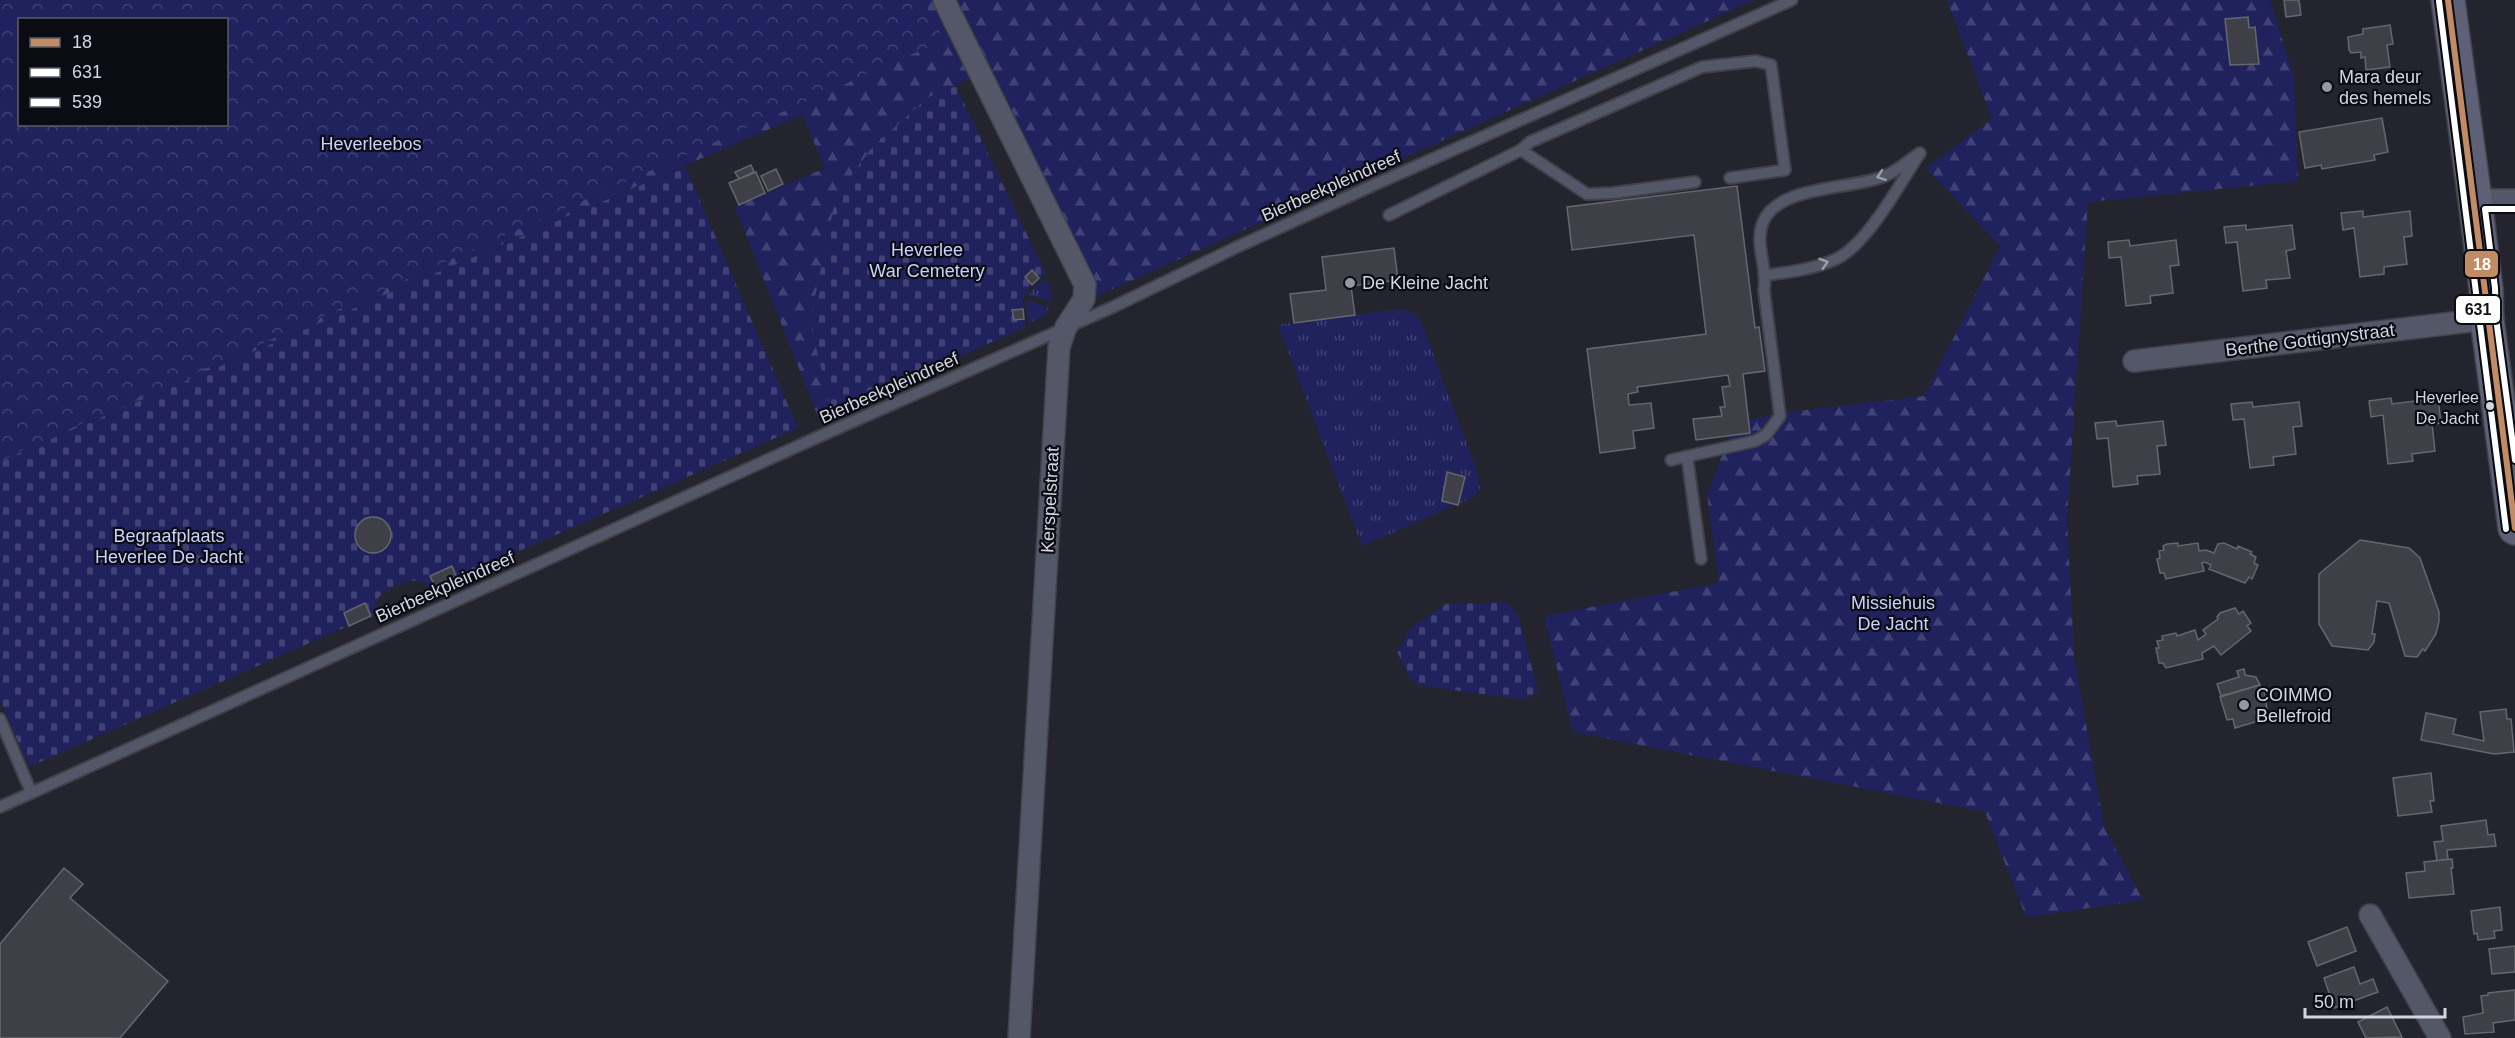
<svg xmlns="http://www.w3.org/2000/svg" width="2515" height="1038" font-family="Helvetica,sans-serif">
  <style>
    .grass { fill: url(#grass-tufts) }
    .forest { fill: url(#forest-firs); fill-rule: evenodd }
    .cemetery { fill: url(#cemetery-stones) }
    .park { fill: url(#park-crowns); fill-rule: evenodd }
    .building { fill: #3e3f47; stroke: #65676f; stroke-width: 1.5 }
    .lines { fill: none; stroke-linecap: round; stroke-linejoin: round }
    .service-casing { stroke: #404149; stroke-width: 14 }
    .minor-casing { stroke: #404149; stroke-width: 24 }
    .primary-casing { stroke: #404149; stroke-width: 36 }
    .service { stroke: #545767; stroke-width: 10 }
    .minor { stroke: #545767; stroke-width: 21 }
    .primary { stroke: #5e6075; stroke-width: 33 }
    .bus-1-casing { stroke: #0a0b13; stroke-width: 10 }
    .bus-2-casing { stroke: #0a0b13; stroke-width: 10 }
    .bus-3-casing { stroke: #0a0b13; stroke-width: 10 }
    .bus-1 { stroke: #c18c65; stroke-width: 6 }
    .bus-2 { stroke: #fff; stroke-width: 6 }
    .bus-3 { stroke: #fff; stroke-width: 6 }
    .oneway { stroke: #9a9daa }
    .poi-dot { fill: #9598a2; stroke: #0a0b13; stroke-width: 2 }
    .bus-dot { fill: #d3d6e1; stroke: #0a0b13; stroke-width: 2 }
    .labels { text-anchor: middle; stroke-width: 4.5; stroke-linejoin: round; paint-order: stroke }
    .bus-label { font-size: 16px; fill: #d3d6e1; stroke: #0a0b13; text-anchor: end }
    .poi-label { font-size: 18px; fill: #d3d6e1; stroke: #0a0b13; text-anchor: start }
    .park-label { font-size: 18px; fill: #c8d2fc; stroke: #0a0b13 }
    .street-label { font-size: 18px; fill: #d3d6e1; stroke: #0a0b13 }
    .line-badge { stroke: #0a0b13; stroke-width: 2 }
    .badge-label { font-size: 16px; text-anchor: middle; font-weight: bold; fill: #fff }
    .pale-badge-label { font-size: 16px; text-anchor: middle; font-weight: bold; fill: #111 }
  </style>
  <defs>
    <pattern id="grass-tufts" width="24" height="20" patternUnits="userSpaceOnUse" patternTransform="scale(1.5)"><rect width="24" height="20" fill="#20225d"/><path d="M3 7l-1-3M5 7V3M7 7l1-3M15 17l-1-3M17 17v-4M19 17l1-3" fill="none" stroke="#404174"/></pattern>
    <pattern id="forest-firs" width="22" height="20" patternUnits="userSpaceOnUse" patternTransform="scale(1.5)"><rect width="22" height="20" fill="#20225d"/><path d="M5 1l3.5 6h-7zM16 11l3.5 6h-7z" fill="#404174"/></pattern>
    <pattern id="cemetery-stones" width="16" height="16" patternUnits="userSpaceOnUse" patternTransform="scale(1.5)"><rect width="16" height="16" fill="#20225d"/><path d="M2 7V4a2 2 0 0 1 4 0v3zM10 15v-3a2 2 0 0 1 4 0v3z" fill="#404174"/></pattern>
    <pattern id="park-crowns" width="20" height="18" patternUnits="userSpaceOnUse" patternTransform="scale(1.5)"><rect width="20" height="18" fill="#20225d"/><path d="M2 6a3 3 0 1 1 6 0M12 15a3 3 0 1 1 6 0" fill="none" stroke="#404174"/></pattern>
  </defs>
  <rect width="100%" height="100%" fill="#23242d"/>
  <!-- grass -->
  <g class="grass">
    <path d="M1046,279L1052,293L1051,302L1029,295L1036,285Z"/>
    <path d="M1027,300L1049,308L1044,316L1030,323L1027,312Z"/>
    <path d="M1399,309L1411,312L1421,321L1478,474L1480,489L1474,497L1362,546L1278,325Z"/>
  </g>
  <!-- forest -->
  <g class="forest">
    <path d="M0,0H1754L1095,297L989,70L927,98L810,321L832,413L819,419L735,207L825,168L802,115L0,461ZM20,20H226V124H20Z"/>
    <path d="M1947,0H2270L2294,77L2298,181L2088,202L2067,519L2074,655L2104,827L2143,900L2026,917L1985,812L1573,732L1544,616L1719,583L1707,495L1734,423L1781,413L1924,396L2000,246L1926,168L1992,119Z"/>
  </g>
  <!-- cemetery -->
  <g class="cemetery">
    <path d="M955,85L1046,274C1022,290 1020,299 1026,327L832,413L810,321L836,196L870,150L927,98Z"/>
    <path d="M685,166L798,428L431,590C428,586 425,582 420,581C408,578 383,589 377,600C374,604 375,610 375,614L29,767L0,700V461Z"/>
    <path d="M1507,602L1519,617L1538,691L1525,700L1418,685L1409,678L1397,651L1413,626L1446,604Z"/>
  </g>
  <!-- park -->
  <path class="park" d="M0,0H923L944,40L0,460ZM20,20H226V124H20Z"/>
  <!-- building -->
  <g class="building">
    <path d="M2284,0H2299L2301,15L2286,17Z"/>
    <path d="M2248,17L2249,28L2255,27L2259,64L2230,65L2225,19Z"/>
    <path d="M2390,25L2393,44L2387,45L2390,67L2366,70L2365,57L2361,58V52L2351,53L2349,50L2348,37L2363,34V29Z"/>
    <path d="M2382,118L2388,152L2374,155L2375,160L2322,169L2321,165L2305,168L2299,132Z"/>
    <path d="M751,165L754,172L739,179L735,172Z"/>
    <path d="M776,169L783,184L768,191L761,176Z"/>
    <path d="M756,172L765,193L739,205L729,183Z"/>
    <path d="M1737,186L1755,328L1759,327L1765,371L1743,374L1750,433L1696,440L1693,419L1722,416L1720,407H1725L1722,387L1730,386L1728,375L1637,387L1638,392L1628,394L1629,405L1651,403L1654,428L1633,431L1635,448L1600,453L1587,349L1706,334L1694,235L1572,250L1567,207Z"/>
    <path d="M2363,211V217L2410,211L2412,236L2404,237L2407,264L2384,267V274L2360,277L2354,228L2343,230L2341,213Z"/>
    <path d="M2246,225V230L2292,225L2295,249L2286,251L2290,278L2266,280L2267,288L2243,291L2237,242L2226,243L2224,227Z"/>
    <path d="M2129,240L2130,246L2176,240L2179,265L2170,266L2173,293L2150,296L2151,303L2126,306L2121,257L2109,258L2108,242Z"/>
    <path d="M1394,248L1398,280L1351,286L1355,315L1294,323L1290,294L1326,290L1322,257Z"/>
    <path d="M1032,270L1039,278L1032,285L1025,277Z"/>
    <path d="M1023,309L1024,319L1014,320L1012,310Z"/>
    <path d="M2391,398L2392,404L2438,398L2441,423L2432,424L2435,451L2412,454L2413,461L2388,464L2383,415L2371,417L2369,401Z"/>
    <path d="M2252,402L2253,407L2299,402L2302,426L2293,427L2296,454L2273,457L2274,465L2250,468L2244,419L2233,420L2231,404Z"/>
    <path d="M2116,421L2117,426L2163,421L2166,445L2157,446L2160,474L2137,476L2138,484L2113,487L2108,438L2097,439L2095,423Z"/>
    <path d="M1447,472L1465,477L1458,505L1442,501Z"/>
    <circle cx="373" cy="535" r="18"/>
    <path d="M2360,540L2409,548L2420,558L2439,612V621L2436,634L2425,651L2423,649L2417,657L2405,656L2389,603L2377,601L2372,634H2375L2374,642L2368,650L2332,646L2319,624V574Z"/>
    <path d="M2178,543V546L2198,543L2199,551L2206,550L2214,553L2218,544L2224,543L2237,549L2238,546L2252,552L2250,554L2256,557L2254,563L2258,565L2252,579L2249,577L2245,583L2209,569L2211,565L2205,562L2202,563L2204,571L2166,579L2164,573H2160L2157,559L2160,558L2159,551L2164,550L2163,546L2167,544Z"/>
    <path d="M452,566L457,578L436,588L430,576Z"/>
    <path d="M365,603L371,616L349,626L344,613Z"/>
    <path d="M2235,608L2239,614L2243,611L2251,623L2247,626L2251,631L2221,655L2214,646L2202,653L2203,659L2166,668L2163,663H2159L2156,648H2159L2157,641L2163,640L2162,636L2176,633L2177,636L2195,630L2198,640L2206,634L2203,630L2218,619L2217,617L2220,613Z"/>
    <path d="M2244,669L2245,675L2256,677L2260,685L2221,696L2217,684L2239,677L2237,671Z"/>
    <path d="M2260,685L2262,691L2264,690L2267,709L2255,712L2258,721L2235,728L2233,719L2227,720L2220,697Z"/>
    <path d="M2506,709L2507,719H2511L2514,752L2494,754L2421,740L2426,713L2456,719L2453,734L2484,741L2480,712Z"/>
    <path d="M2431,773L2434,801H2430L2432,812L2398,816L2393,778Z"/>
    <path d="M2486,820L2488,835L2494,834L2496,846L2447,850L2448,859L2437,861L2434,842L2443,841L2441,826Z"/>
    <path d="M2452,859L2453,868H2451L2454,894L2409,898L2406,873L2425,871L2424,862Z"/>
    <path d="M64,868L83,884L70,898L168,981L120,1038H0V944Z"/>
    <path d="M2500,907L2502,930L2494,931L2495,938L2478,940L2477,933L2474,934L2471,911Z"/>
    <path d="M2347,927L2356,951L2317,966L2308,942Z"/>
    <path d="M2515,946V972L2492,974L2489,949Z"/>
    <path d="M2354,967L2360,984L2373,979L2378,992L2334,1008L2324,978Z"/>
    <path d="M2515,990V1020L2493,1023L2494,1032L2465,1034L2463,1017L2483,1013L2481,996L2488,995V993Z"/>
    <path d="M2387,1007L2402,1037L2366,1038L2358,1022Z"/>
  </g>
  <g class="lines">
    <!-- service casing -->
    <g class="service-casing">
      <g id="service">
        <path d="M1521,150L1530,142L1702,67L1756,61L1771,65L1785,170L1730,178"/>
        <path d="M1389,215L1521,150L1587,194L1613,193L1695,182"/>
        <path d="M1687,456L1701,559"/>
        <path d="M1671,460L1755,441L1766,435L1780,416L1764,290C1768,266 1754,245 1763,222C1779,184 1853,190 1885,176C1897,171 1909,160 1920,153C1900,183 1867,246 1834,260C1813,269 1790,272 1767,275"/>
        <path d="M0,719L31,792"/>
        <path d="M0,807L818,437L1113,307L1237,247L1376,184L1792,0"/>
      </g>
    </g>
    <!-- minor casing -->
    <g class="minor-casing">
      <g id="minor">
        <path d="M944,0L1085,285L1084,299L1066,327L1059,347L1019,1038"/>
        <path d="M2475,200H2515"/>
        <path d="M2134,361L2487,319"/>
        <path d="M2370,915L2440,1038"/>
      </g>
    </g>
    <!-- primary casing -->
    <g class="primary-casing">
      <path id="primary" d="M2448,0L2475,200L2486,289L2487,319L2515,528"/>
    </g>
    <!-- service -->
    <use href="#service" class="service"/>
    <!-- minor -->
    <use href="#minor" class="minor"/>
    <!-- primary -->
    <use href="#primary" class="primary"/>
    <!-- bus-1 casing -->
    <g class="bus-1-casing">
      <path id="bus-1" d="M2448,0L2515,528"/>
    </g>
    <!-- bus-2 casing -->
    <g class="bus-2-casing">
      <path id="bus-2" d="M2439,1L2506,529"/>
    </g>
    <!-- bus-3 casing -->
    <g class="bus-3-casing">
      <path id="bus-3" d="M2515,209H2485L2495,288L2496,318L2515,460"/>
    </g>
    <!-- bus-1 -->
    <use href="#bus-1" class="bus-1"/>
    <!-- bus-2 -->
    <use href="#bus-2" class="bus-2"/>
    <!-- bus-3 -->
    <use href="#bus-3" class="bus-3"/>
  </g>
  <!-- one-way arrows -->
  <defs><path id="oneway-chevron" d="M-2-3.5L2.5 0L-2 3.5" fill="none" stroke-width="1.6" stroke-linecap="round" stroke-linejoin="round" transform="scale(1.5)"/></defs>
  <g class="oneway">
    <use href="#oneway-chevron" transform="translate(1881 176) rotate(161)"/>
    <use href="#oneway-chevron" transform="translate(1824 263) rotate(-17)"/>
  </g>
  <!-- markers -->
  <g class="poi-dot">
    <circle cx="2327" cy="87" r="6"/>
    <circle cx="1350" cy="283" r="6"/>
    <circle cx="2244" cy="705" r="6"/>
  </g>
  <circle class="bus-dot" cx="2490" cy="406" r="5"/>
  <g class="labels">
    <!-- bus labels -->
    <g class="bus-label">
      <text x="2479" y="403">Heverlee<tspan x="2479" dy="21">De Jacht</tspan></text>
    </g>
    <!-- poi labels -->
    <g class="poi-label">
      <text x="2339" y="83">Mara deur<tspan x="2339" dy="21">des hemels</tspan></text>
      <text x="1362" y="289">De Kleine Jacht</text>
      <text x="2256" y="701">COIMMO<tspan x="2256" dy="21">Bellefroid</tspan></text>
    </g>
    <!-- park labels -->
    <g class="park-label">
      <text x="371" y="150">Heverleebos</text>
      <text x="927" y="256">Heverlee<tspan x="927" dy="21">War Cemetery</tspan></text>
      <text x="169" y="542">Begraafplaats<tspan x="169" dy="21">Heverlee De Jacht</tspan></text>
      <text x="1893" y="609">Missiehuis<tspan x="1893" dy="21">De Jacht</tspan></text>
    </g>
    <!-- street labels -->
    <g class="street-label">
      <text transform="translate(1331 186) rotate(-24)" y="6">Bierbeekpleindreef</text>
      <text transform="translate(2310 340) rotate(-7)" y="6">Berthe Gottignystraat</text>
      <text transform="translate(889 388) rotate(-24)" y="6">Bierbeekpleindreef</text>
      <text transform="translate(1050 500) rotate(-87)" y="6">Kerspelstraat</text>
      <text transform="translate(445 587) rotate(-24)" y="6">Bierbeekpleindreef</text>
    </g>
  </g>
  <g class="line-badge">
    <rect x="2464" y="250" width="35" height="28" rx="6" fill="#c18c65"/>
    <rect x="2455" y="295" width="46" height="29" rx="6" fill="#fff"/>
  </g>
  <g class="badge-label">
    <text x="2482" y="270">18</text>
  </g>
  <g class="pale-badge-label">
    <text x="2478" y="315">631</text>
  </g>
  <!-- legend -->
  <rect x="18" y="18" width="210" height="108" fill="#0a0b13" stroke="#5a5c65" stroke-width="1.5"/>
  <rect x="30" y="38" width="30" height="9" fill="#c18c65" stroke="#5a5c65" stroke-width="1.5"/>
  <text x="72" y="48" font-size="18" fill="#d3d6e1">18</text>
  <rect x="30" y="68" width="30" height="9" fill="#ffffff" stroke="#5a5c65" stroke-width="1.5"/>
  <text x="72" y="78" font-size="18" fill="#d3d6e1">631</text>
  <rect x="30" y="98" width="30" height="9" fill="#ffffff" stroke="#5a5c65" stroke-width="1.5"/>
  <text x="72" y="108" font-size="18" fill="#d3d6e1">539</text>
  <!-- scale -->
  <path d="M2305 1008v9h140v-9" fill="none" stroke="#d3d6e1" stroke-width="3"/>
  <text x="2314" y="1008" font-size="18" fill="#d3d6e1" stroke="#0a0b13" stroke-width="4.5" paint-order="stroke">50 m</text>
</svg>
